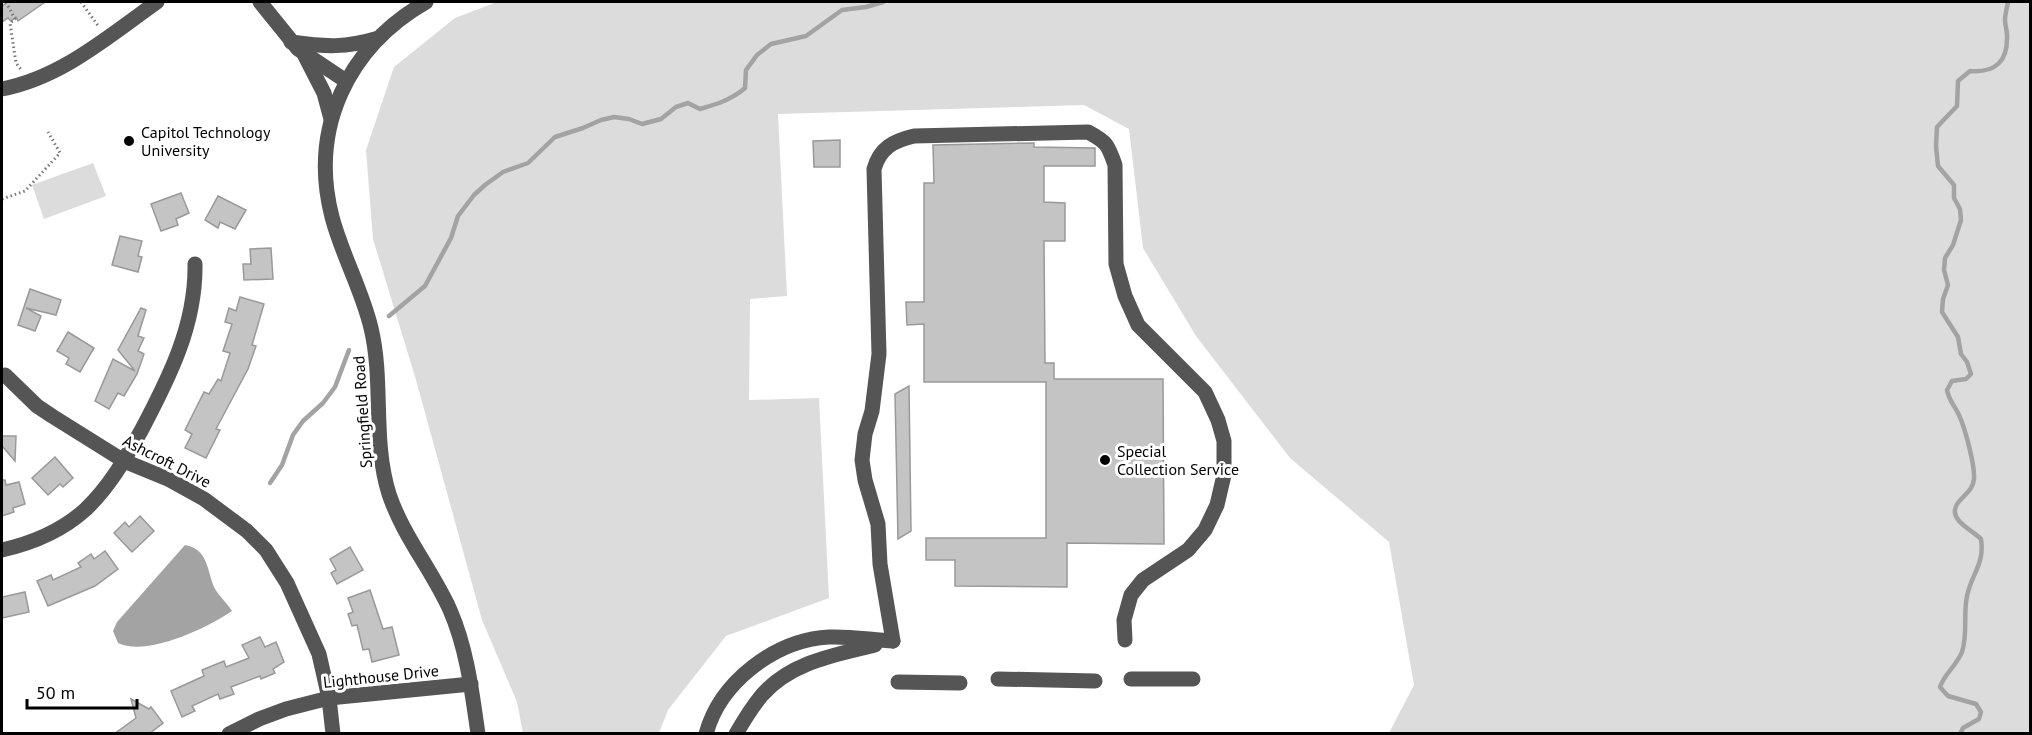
<svg xmlns="http://www.w3.org/2000/svg" width="2032" height="735" font-family="'PT Sans',sans-serif">
  <style>
    .green { fill: #dcdcdc }
    .water { fill: #a3a3a3 }
    .lines { fill: none; stroke-linecap: round; stroke-linejoin: round }
    .stream { stroke: #a3a3a3; stroke-width: 4.5 }
    .building { fill: #c4c4c4; stroke: #999; stroke-width: 1.5 }
    .path { stroke: #777; stroke-width: 3; stroke-dasharray: 1.5 3; stroke-linecap: butt }
    .minor { stroke: #555; stroke-width: 15 }
    .poi-dot { fill: #000; stroke: #fff; stroke-width: 2 }
    .labels { text-anchor: middle; stroke-width: 6; stroke-linejoin: round; paint-order: stroke }
    .poi-label { font-size: 16px; fill: #000; stroke: #fff; text-anchor: start }
    .street-label { font-size: 16px; fill: #000; stroke: #fff }
  </style>
  <rect width="100%" height="100%" fill="#fff"/>
  <!-- green -->
  <g class="green">
    <path d="M497,2H2030V733H1389L1414,685L1389,542L1290,458L1196,336L1143,248L1129,129L1084,105L778,114L787,296L750,299L749,400L819,398L829,598L726,636L668,710L659,733H523L517,702L482,620L416,380L373,239L366,150L394,67L455,18Z"/>
    <path d="M93,163L106,196L44,219L32,185Z"/>
  </g>
  <!-- water -->
  <path class="water" d="M185,545C208,549 207,570 214,587C218,595 227,603 232,611C207,628 147,657 118,643L113,631L117,622Z"/>
  <g class="lines">
    <!-- stream -->
    <g class="stream">
      <path d="M389,316L425,286L451,238L458,216L474,195L485,185L503,172L528,163L555,137L583,128L601,120L614,117L629,119L642,124L661,119L676,107L688,103L700,109C717,104 731,100 745,88L746,70L757,55L771,44L806,36L842,10L866,7L883,2"/>
      <path d="M270,483L282,465L293,435L303,421L323,403L335,387L349,350"/>
      <path d="M1960,734L1963,728L1979,719L1981,712L1976,704L1948,696L1940,687C1944,674 1957,665 1962,652C1968,633 1963,615 1967,596C1971,575 1985,564 1981,539C1973,531 1957,524 1955,513C1953,500 1973,494 1974,479C1975,465 1965,428 1959,415C1955,406 1949,401 1947,390L1952,381L1966,379L1971,374L1967,362L1961,354L1958,337L1942,312L1943,299L1948,285L1944,270L1945,258L1953,245L1961,220L1960,209L1954,198V185L1938,166L1936,146L1937,127L1957,106L1958,81L1970,71C1996,73 2008,61 2007,35C2007,30 2005,25 2005,20C2005,14 2007,8 2008,2"/>
    </g>
  </g>
  <!-- building -->
  <g class="building">
    <path d="M8,2H45L18,21L16,17L11,21L8,18L2,22V6Z"/>
    <path d="M840,140V167H814L813,141Z"/>
    <path d="M1034,143V147L1095,148V166H1044V202L1065,203V241H1044L1045,363H1054V379H1163L1164,544L1067,543V587L955,586V560H926V538H1046V382H924V324L907,325L906,302H924V183H934L933,145Z"/>
    <path d="M181,193L189,213L176,219L178,225L161,231L151,204Z"/>
    <path d="M218,196L246,210L235,229L220,222L218,228L205,220Z"/>
    <path d="M120,236L142,241L138,256L142,257L138,272L112,265Z"/>
    <path d="M271,248L273,279L244,280L243,264H251L250,249Z"/>
    <path d="M30,289L61,300L56,315L26,308L41,316L35,331L18,325Z"/>
    <path d="M240,297L264,304L252,345L256,346L248,369L216,429L220,430L206,458L185,448L192,434L185,430L204,392L209,394L218,379L221,381L230,353L223,351L232,324L225,322L229,308L236,311Z"/>
    <path d="M141,308L146,310L138,336L144,338L138,351L144,354L137,374L124,396L118,393L109,409L95,401L113,359L135,371L118,350Z"/>
    <path d="M68,332L94,348L80,372L66,364L69,358L57,351Z"/>
    <path d="M909,386L911,531L898,539L895,394Z"/>
    <path d="M2,436H16L15,461L2,446Z"/>
    <path d="M55,457L73,478L63,487L60,484L48,495L32,478Z"/>
    <path d="M2,480H5L6,485L19,482L25,504L13,508L14,512L2,516Z"/>
    <path d="M140,516L154,531L132,552L114,533L125,522L129,527Z"/>
    <path d="M350,547L363,570L337,584L331,573L336,570L330,559Z"/>
    <path d="M105,551L118,569L95,586L48,606L37,581L51,575L53,580L81,567L78,563L91,554L94,559Z"/>
    <path d="M370,590L383,629L392,627L399,655L372,662L369,649L363,650L357,625L352,626L348,614L353,612L348,598Z"/>
    <path d="M25,592L29,612L2,618V597Z"/>
    <path d="M260,637L265,647L276,642L284,662L273,669L275,673L261,679L260,676L231,687L234,694L220,699L218,694L192,706L195,711L182,717L171,691L204,676L202,670L224,661L226,667L249,658L242,645Z"/>
    <path d="M131,699L149,709L151,707L163,723L149,734H114L136,718Z"/>
  </g>
  <g class="lines">
    <!-- path -->
    <g class="path">
      <path d="M6,2L15,19L10,23L16,63L22,71"/>
      <path d="M81,2L99,27"/>
      <path d="M2,199L25,191L60,153L48,132"/>
    </g>
    <!-- minor -->
    <g class="minor">
      <path d="M260,2L298,49L346,81"/>
      <path d="M426,2C348,47 309,128 332,217C342,255 362,290 371,328C384,382 372,440 389,494C403,536 432,570 450,610C467,649 472,692 478,734"/>
      <path d="M291,42C326,47 345,48 379,38"/>
      <path d="M305,56L324,93L331,119"/>
      <path d="M2,89C61,78 109,36 157,2"/>
      <path d="M5,375L37,406L52,416L124,461L168,479L204,499L247,531L266,550L287,583L319,654L329,698L333,734"/>
      <path d="M2,550C33,543 62,531 86,509C110,486 125,459 141,431C169,378 196,325 195,264"/>
      <path d="M893,641L880,564L878,524L865,480L862,460L865,434L872,411L879,354L874,169C880,148 893,141 914,136L1088,132C1107,142 1108,145 1115,165L1116,264L1125,296L1138,325L1205,392L1218,420L1224,441V475L1217,505L1205,530L1188,550L1143,580L1131,595L1124,620L1125,640"/>
      <path d="M998,679L1095,681"/>
      <path d="M1131,679H1193"/>
      <path d="M898,682L960,683"/>
      <path d="M229,734L259,719L286,709L329,698L471,684"/>
      <path d="M706,734C720,682 775,640 829,637C850,636 872,640 893,641"/>
      <path d="M736,734C744,720 752,707 762,695C791,662 835,655 875,645"/>
    </g>
  </g>
  <!-- markers -->
  <g class="poi-dot">
    <circle cx="129" cy="141" r="6"/>
    <circle cx="1105" cy="460" r="6"/>
  </g>
  <g class="labels">
    <!-- poi labels -->
    <g class="poi-label">
      <text x="141" y="138">Capitol Technology<tspan x="141" dy="18">University</tspan></text>
      <text x="1117" y="457">Special<tspan x="1117" dy="18">Collection Service</tspan></text>
    </g>
    <!-- street labels -->
    <g class="street-label">
      <text transform="translate(362 412) rotate(-94)" y="6">Springfield Road</text>
      <text transform="translate(167 461) rotate(27)" y="6">Ashcroft Drive</text>
      <text transform="translate(381 676) rotate(-6)" y="6">Lighthouse Drive</text>
    </g>
  </g>
  <!-- border -->
  <rect width="2032" height="735" fill="none" stroke="#000000" stroke-width="6"/>
  <!-- scale -->
  <path d="M27 699v9h110v-9" fill="none" stroke="#000000" stroke-width="3"/>
  <text x="36" y="699" font-size="18" fill="#000000" stroke="#ffffff" stroke-width="4.5" paint-order="stroke">50 m</text>
</svg>
